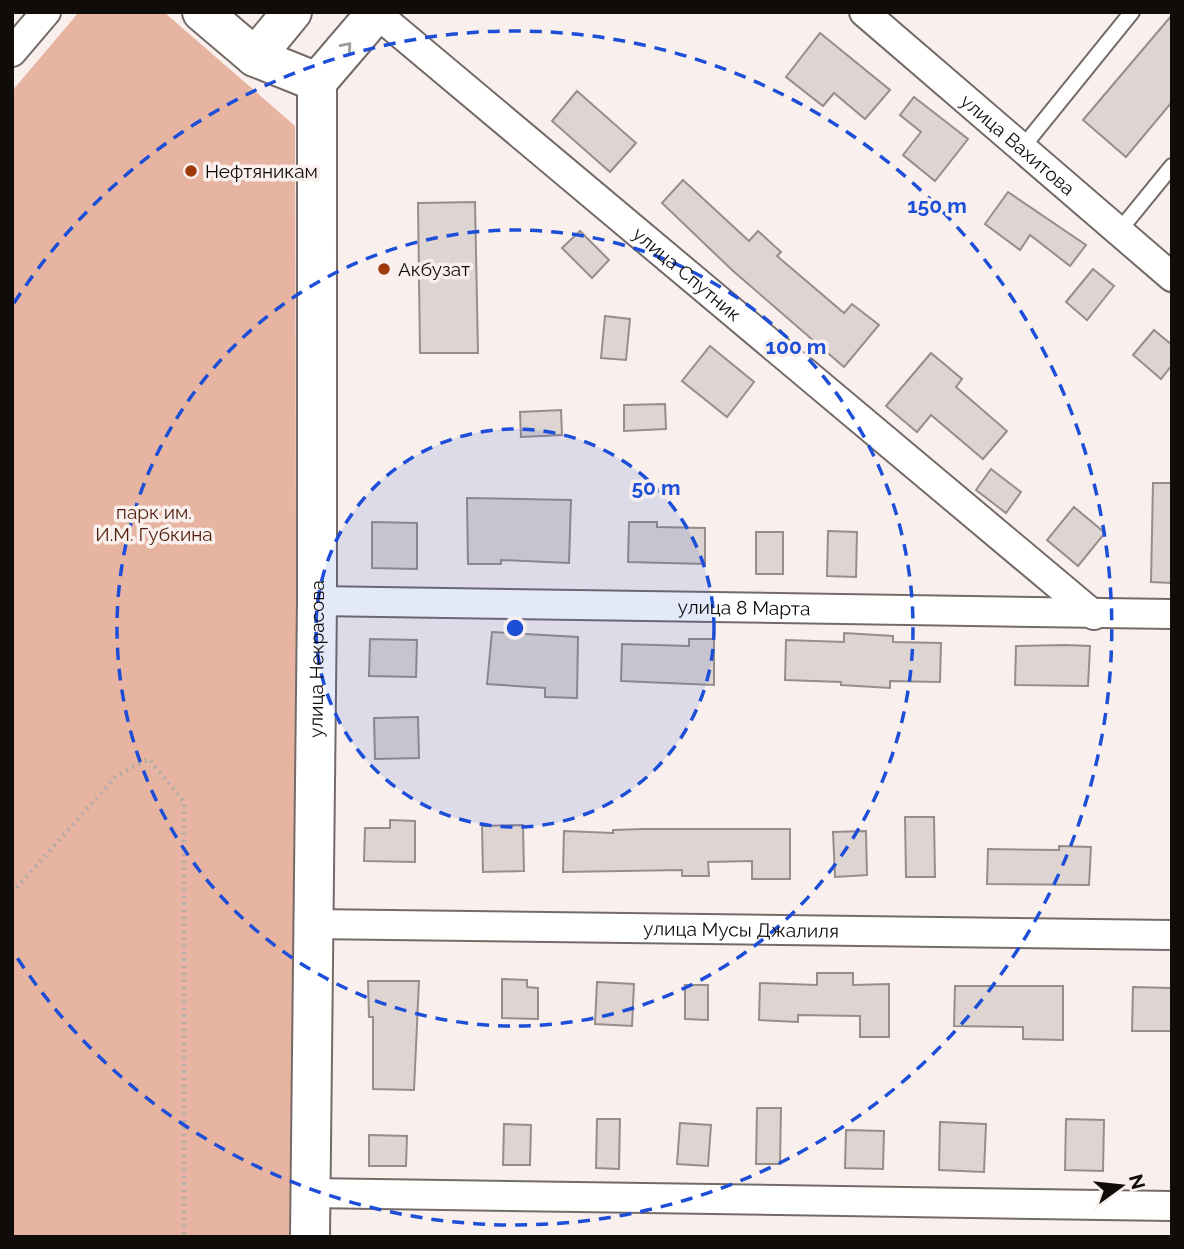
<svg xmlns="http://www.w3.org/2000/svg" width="1184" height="1249" font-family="Raleway,sans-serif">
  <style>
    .green { fill: #e7b4a1 }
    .building { fill: #ded5d2; stroke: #978e8b; stroke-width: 2 }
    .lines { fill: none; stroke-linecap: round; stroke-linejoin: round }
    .lane-casing { stroke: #746b68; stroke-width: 18 }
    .street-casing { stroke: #746b68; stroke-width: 32 }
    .secondary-casing { stroke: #746b68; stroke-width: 42 }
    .path { stroke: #b2aba8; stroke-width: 4.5; stroke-dasharray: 2 5; stroke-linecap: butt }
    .lane { stroke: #fff; stroke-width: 14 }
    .street { stroke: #fff; stroke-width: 28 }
    .secondary { stroke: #fff; stroke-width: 38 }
    .oneway { stroke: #9f9e9d }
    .ring { fill: none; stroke: #1d4ed8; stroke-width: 3.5; stroke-dasharray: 12 9 }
    .poi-dot { fill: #9e3909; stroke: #f9efec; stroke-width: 2.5 }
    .labels { text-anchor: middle; stroke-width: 7; stroke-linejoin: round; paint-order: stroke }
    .street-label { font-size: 19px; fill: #0f0c0a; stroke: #f9efec }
    .poi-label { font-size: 19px; fill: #0f0c0a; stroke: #f9efec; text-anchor: start }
    .park-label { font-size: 19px; fill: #501f0c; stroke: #f9efec }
    .centre { fill: #1d4ed8; stroke: #f9efec; stroke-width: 3.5 }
    .ring-label { font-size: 21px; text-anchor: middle; font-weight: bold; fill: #1d4ed8; stroke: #f9efec; stroke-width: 7; stroke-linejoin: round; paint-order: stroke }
  </style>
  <rect width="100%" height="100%" fill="#f9efec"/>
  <!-- green -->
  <path class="green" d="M79,12H164L295,126L297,920L294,1237H12V91Z"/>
  <!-- building -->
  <g class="building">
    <path d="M1172,15V102L1126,157L1083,120Z"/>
    <path d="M820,33L890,90L865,119L834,93L823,106L786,77Z"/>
    <path d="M577,91L636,143L610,172L552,121Z"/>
    <path d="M914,97L968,139L935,181L903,155L921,132L900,115Z"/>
    <path d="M683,180L749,241L758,231L781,252L777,256L844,313L852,304L879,325L844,367L732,270L662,203Z"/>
    <path d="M1008,192L1086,245L1070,266L1030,235L1020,250L985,224Z"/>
    <path d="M475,202L478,353H420L418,203Z"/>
    <path d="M580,231L609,260L592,278L562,248Z"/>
    <path d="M1093,269L1114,286L1087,320L1066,302Z"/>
    <path d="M605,316L630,319L626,360L601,358Z"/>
    <path d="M1154,330L1172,345V365L1161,379L1133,355Z"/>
    <path d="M710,346L754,382L727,417L682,381Z"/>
    <path d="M931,353L962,379L956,387L1007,431L983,459L931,415L917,432L886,406Z"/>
    <path d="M665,404L666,429L624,431V405Z"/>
    <path d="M561,410L562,435L521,437L520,412Z"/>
    <path d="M991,469L1021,492L1006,513L976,490Z"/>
    <path d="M1153,483H1172V583L1151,582Z"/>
    <path d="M467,498L571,500L569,563L501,560V564H468Z"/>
    <path d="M1074,507L1105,533L1078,566L1047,540Z"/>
    <path d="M372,522L417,523V569L372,568Z"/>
    <path d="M629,522H657V527L705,528V564L628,562Z"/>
    <path d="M828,531L857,532L856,577L827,576Z"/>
    <rect x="756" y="532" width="27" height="42"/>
    <path d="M492,632L578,637L577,698L545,697V688L487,684Z"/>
    <path d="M844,633L893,636V642L941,643L940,682L890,681V688L841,685V682L785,680L786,640L844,642Z"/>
    <path d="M370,639L417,640L416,677L369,676Z"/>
    <path d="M689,639H714V685L621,681L622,644L689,646Z"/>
    <path d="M1065,645L1090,646L1088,686L1015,685L1016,646Z"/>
    <path d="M418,717L419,758L375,759L374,718Z"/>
    <path d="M905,817H934L935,877H906Z"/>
    <path d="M390,820L415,821V862L364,861L365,828H390Z"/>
    <path d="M523,825L524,871L483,872L482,826Z"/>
    <path d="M643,829H790V879H752V861L708,862L709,876H682V870L563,872L564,831L613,833V830Z"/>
    <path d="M866,831L867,875L835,877L833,832Z"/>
    <path d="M1059,846L1091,847L1089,885L987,884L988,849L1059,850Z"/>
    <path d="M817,973H853V985L889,984V1037H860V1016L798,1015V1022L759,1020L760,983L817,985Z"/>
    <path d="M502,979L527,980V987L538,988V1019L502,1018Z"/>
    <path d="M368,981H419L414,1090L373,1089V1017H369Z"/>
    <path d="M597,982L634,984L632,1026L595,1024Z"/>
    <path d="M685,985H708V1020L685,1019Z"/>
    <path d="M955,986H1063V1040L1023,1039V1027L954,1026Z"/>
    <path d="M1133,987L1171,988V1031H1132Z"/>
    <path d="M757,1108H781L780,1164H756Z"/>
    <path d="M597,1119H620L619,1169L596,1168Z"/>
    <path d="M1066,1119L1104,1120L1103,1171L1065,1170Z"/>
    <path d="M940,1122L986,1124L984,1172L939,1170Z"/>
    <path d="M680,1123L711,1125L708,1166L677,1164Z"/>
    <path d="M504,1124L531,1125L530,1165H503Z"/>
    <path d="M846,1130L884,1131L883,1169L845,1168Z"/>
    <path d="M369,1135L407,1136L406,1166H369Z"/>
  </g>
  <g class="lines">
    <!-- lane casing -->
    <g class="lane-casing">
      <g id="lane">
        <path d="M1022,148L1132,12"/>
        <path d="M1119,231L1172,166"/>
      </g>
    </g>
    <!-- street casing -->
    <g class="street-casing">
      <g id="street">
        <path id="s1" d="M864,12L1172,277"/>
        <path id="s2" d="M376,13L1094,615"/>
        <path d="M12,52L46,12"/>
        <path id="s3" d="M317,601L1172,614"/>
        <path id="s4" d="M311,924L1172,935"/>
        <path d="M310,1193L1172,1206"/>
      </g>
    </g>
    <!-- secondary casing -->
    <g class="secondary-casing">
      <g id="secondary">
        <path d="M202,12L255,57L317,82"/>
        <path d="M255,57L292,12"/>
        <path d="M317,82L377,12"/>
        <path id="s5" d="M310,1237L317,601V82"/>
      </g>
    </g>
    <!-- path -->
    <path class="path" d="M12,893L117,775L149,759L184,802V1237"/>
    <!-- lane -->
    <use href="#lane" class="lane"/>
    <!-- street -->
    <use href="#street" class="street"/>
    <!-- secondary -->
    <use href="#secondary" class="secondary"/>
  </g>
  <!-- one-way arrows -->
  <defs><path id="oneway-chevron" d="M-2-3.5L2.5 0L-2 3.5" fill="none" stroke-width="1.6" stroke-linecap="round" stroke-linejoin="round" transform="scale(1.75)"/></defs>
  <use class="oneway" href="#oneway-chevron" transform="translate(347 47) rotate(-49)"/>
  <!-- distance rings -->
  <circle cx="515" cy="628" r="199" fill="#1d4ed8" fill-opacity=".12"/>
  <g class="ring">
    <circle cx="515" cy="628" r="199"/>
    <circle cx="515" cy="628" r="398"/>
    <path d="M14 303A597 597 0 1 1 14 953"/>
  </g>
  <!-- markers -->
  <g class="poi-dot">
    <circle cx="191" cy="171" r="7"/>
    <circle cx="384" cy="269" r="7"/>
  </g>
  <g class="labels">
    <!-- street labels -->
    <g class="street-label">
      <text dy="7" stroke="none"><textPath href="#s1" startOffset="203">улица Вахитова</textPath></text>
      <text dy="7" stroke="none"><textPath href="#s2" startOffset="406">улица Спутник</textPath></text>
      <text dy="7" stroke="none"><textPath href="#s3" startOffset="427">улица 8 Марта</textPath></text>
      <text dy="7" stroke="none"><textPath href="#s5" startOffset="578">улица Некрасова</textPath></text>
      <text dy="7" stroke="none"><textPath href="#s4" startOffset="430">улица Мусы Джалиля</textPath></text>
    </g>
    <!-- poi labels -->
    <g class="poi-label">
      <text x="205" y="178">Нефтяникам</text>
      <text x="398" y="276">Акбузат</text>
    </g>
    <!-- park labels -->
    <g class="park-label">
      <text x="154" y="519">парк им.<tspan x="154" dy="22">И.М. Губкина</tspan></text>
    </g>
  </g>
  <circle cx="515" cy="628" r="10" class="centre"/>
  <g class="ring-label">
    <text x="937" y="213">150 m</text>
    <text x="796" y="354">100 m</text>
    <text x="656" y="495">50 m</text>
  </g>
  <!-- border -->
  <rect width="1184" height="1249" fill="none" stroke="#0f0c0a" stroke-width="28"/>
  <!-- north arrow -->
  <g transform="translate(1121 1186) rotate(75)" stroke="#f9efec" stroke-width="5" paint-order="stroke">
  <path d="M0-5L12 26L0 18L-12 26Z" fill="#0f0c0a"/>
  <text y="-10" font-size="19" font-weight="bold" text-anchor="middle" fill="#0f0c0a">N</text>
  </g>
</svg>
